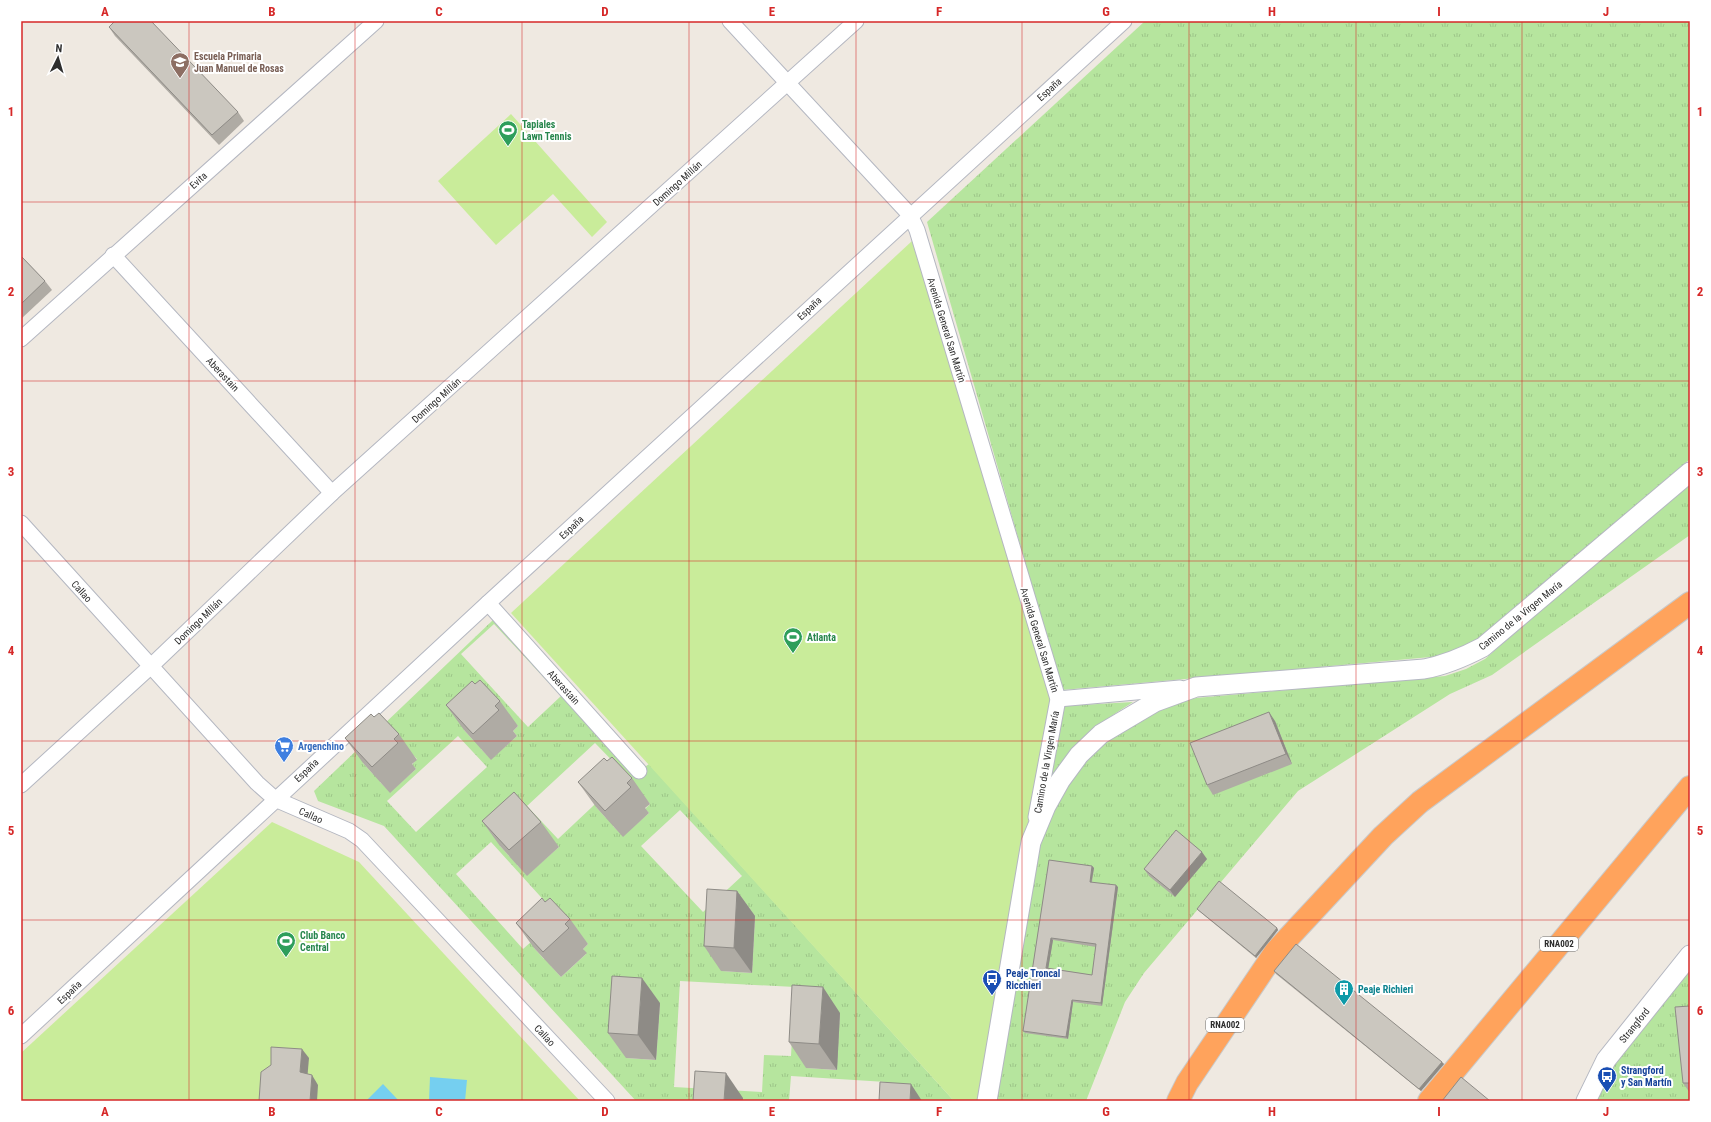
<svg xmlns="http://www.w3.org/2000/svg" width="1711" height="1122" font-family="'Roboto Condensed',sans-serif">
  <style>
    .grass { fill: url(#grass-tufts); fill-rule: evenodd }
    .pitch { fill: #c9ec9a }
    .water { fill: #75cff0 }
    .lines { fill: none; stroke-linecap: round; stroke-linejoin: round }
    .minor-casing { stroke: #b4b7c1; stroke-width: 17 }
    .tertiary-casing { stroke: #b4b7c1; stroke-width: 21 }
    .motorway-casing { stroke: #c9c9c9; stroke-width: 24 }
    .minor { stroke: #fff; stroke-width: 15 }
    .tertiary { stroke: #fff; stroke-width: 19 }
    .motorway { stroke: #ffa35c; stroke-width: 22 }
    .wall { fill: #afaba4; fill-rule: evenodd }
    .shaded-wall { fill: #8e8b86 }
    .building { fill: #cbc7bf; stroke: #8e8b86; fill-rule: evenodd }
    .grid { fill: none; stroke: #d62828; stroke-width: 1; stroke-opacity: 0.55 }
    .labels { text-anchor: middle; stroke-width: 4; stroke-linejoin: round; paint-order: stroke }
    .shield { fill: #fff; stroke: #6d6d6d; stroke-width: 1 }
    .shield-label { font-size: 9px; font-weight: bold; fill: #2e2e2e }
    .education-label { font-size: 10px; font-weight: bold; fill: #785e54; stroke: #fff; text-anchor: start }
    .street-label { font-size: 10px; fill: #2e2e2e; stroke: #fff }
    .leisure-label { font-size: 10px; font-weight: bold; fill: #27864d; stroke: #fff; text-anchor: start }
    .shop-label { font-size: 10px; font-weight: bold; fill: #366cbe; stroke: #fff; text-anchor: start }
    .transit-label { font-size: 10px; font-weight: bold; fill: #164399; stroke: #fff; text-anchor: start }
    .culture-label { font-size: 10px; font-weight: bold; fill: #0d838f; stroke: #fff; text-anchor: start }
    .neatline { fill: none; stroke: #d62828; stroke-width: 1.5 }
    .grid-label { font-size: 13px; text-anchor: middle; font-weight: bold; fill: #d62828 }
  </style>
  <defs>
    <pattern id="grass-tufts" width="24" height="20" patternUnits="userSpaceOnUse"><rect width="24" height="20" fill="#b6e59e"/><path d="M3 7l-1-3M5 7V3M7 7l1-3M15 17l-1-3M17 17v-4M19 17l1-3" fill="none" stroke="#9dc588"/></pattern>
  </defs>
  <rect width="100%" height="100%" fill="#efe9e1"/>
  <!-- grass -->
  <g class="grass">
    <path d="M1145,21H1690V459L1479,639L1442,656L1062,690L927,222Z"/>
    <path d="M1690,480V535L1492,675L1450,694L1298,791L1144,973L1125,1002L1086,1101H995L1040,839L1065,785L1098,746L1160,707L1196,698L1445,676L1466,669L1485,659Z"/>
    <path d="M493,620L498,623L635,774L649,764L954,1101H885L886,1082L791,1076L789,1101H743V1098L713,1096V1101H636L384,826L318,801L314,791ZM494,624L561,696L528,727L461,654ZM499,705L504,711L498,717L505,725L511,719L518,726L513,731L517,736L491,759L481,749L486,744L479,736L474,741L464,730L490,706L493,710ZM458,736L487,767L416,832L387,801ZM397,738L403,744L397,750L404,758L410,752L417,759L412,765L416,769L390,792L380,782L385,777L378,769L373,774L363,763L389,739L392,743ZM595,743L626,775L558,839L527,806ZM630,782L636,788L630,795L637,802L643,796L650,804L645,809L649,813L623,836L613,826L618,821L611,813L606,818L596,807L622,783L625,787ZM680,810L742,876L703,912L641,846ZM532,818L541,827L534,834L541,841L548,835L559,847L527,875L517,865L522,860L516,852L510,857L500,846ZM491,842L559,917L523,949L456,874ZM725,915L755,917L752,973L722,971ZM569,923L574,929L568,935L575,943L581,937L588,944L583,949L586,954L561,977L551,966L556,961L549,954L544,959L534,948L560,924L563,927ZM680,981L795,987L791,1056L764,1055L762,1092L674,1087ZM630,1001L660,1003L656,1060L626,1058ZM810,1011L840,1013L836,1070L807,1068Z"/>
    <path d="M1133,702C1096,725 1075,742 1051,779L1064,706Z"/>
    <path d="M1690,966V1101H1594C1609,1057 1660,1003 1690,966Z"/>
  </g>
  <!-- pitch -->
  <g class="pitch">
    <path d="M511,114L607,222L592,237L553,194L496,245L438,181Z"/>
    <path d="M912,241L1051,695L978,1101H954L511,613Z"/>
    <path d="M272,822L359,862L580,1101H21V1053Z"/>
  </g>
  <!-- water -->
  <g class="water">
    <path d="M430,1077L467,1080L465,1101H429Z"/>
    <path d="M383,1084L399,1101H366Z"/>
  </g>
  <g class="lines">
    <!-- minor casing -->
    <g class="minor-casing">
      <g id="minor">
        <path d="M730,21L910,215L917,230L1058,699L1036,817"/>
        <path d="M113,255L332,493"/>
        <path d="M21,339L376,21"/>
        <path d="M21,523L257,783L275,799L349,831L362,840L607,1101"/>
        <path d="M488,603L639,771"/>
        <path d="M1058,699L1180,688"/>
        <path d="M21,785L150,667L332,493L856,21"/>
        <path d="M21,1036L488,603L1124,21"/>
      </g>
    </g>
    <!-- tertiary casing -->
    <g class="tertiary-casing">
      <g id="tertiary">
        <path d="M987,1101L1031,842L1046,806L1060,781L1079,755L1101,734L1155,702L1196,687L1424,669C1446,665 1464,657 1483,647L1690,472"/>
        <path d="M1586,1101L1606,1060L1690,955"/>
      </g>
    </g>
    <!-- motorway casing -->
    <g class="motorway-casing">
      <g id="motorway">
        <path d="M1178,1101L1187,1083L1276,951L1383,836L1420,802L1690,603"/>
        <path d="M1429,1101L1690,787"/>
      </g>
    </g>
    <!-- minor -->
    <use href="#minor" class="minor"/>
    <!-- tertiary -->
    <use href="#tertiary" class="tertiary"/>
    <!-- motorway -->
    <use href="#motorway" class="motorway"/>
  </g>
  <!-- wall -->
  <g class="wall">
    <path d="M109,27L238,112L244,121L219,145L115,36Z"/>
    <path d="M21,256L45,281L52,290L21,319Z"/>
    <path d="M475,684L500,701L518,726L513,731L517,736L491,760L464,730L446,705Z"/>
    <path d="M374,717L399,734L417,760L412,764L416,769L390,793L363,763L345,738Z"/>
    <path d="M1275,721L1292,764L1213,795L1207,785Z"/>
    <path d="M607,761L632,778L650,804L645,808L649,813L623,837L596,807L578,782Z"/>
    <path d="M482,821L541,822L559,847L527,876L500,846Z"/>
    <path d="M1207,859L1175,897L1149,876L1144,869Z"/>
    <path d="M1049,860L1092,866L1094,868L1092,882L1118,887L1102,1006L1073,1002L1068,1039L1025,1033L1023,1031ZM1053,940L1096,947L1092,975L1048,968Z"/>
    <path d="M737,891L755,916L752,973L721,971L704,946Z"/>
    <path d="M545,902L570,919L588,944L583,949L587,953L561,977L534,948L516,923Z"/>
    <path d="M1197,909L1277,928L1278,930L1256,958L1199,911Z"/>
    <path d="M1274,971L1444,1064L1421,1091L1276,974Z"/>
    <path d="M660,1003L656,1060L626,1058L608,1033Z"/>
    <path d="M1690,1006V1093L1683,1083Z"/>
    <path d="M840,1013L837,1070L806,1068L789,1042Z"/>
  </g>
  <!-- shaded-wall -->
  <g class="shaded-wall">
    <path d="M1269,712L1275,721L1292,764L1286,754Z"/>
    <path d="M1202,852L1207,859L1175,897L1170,890Z"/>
    <path d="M1092,866L1094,868L1091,884L1090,882Z"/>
    <path d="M1116,885L1118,887L1102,1006L1101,1003Z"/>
    <path d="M737,891L755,916L752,973L734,948Z"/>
    <path d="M1277,928L1278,930L1256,958L1255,956Z"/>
    <path d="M1051,938L1053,940L1048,970L1046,968Z"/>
    <path d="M642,978L660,1003L656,1060L638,1035Z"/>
    <path d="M823,987L840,1013L837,1070L819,1044Z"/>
    <path d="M1072,1000L1073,1002L1068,1039L1066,1037Z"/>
    <path d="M302,1049L309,1058L307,1081L300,1072Z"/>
    <path d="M1442,1062L1444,1064L1421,1091L1419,1089Z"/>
    <path d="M726,1073L743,1098V1101H724Z"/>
    <path d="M312,1075L318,1085L317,1101H310Z"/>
    <path d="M911,1084L922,1101H910Z"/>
  </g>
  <!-- building -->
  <g class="building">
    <path d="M115,21H151L238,112L212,135L109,27Z"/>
    <path d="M21,256L45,281L21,304Z"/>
    <path d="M480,680L500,701L495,706L499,710L473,734L446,705L472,681L475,684Z"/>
    <path d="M1269,712L1286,754L1207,785L1190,743Z"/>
    <path d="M379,713L399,734L394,739L398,743L372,767L345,738L371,714L374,717Z"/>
    <path d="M612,757L632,778L627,783L631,787L605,811L578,782L604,758L607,761Z"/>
    <path d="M514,792L541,822L509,850L482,821Z"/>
    <path d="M1176,830L1202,852L1170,890L1144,869Z"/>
    <path d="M1049,860L1092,866L1090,882L1116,885L1101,1003L1072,1000L1066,1037L1023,1031ZM1051,938L1096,944L1092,975L1046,968Z"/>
    <path d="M1219,881L1277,928L1255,956L1197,909Z"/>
    <path d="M707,889L737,891L734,948L704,946Z"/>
    <path d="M542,898L545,902L550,898L570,919L565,924L569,928L543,952L516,923Z"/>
    <path d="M1296,944L1442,1062L1419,1089L1274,971Z"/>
    <path d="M612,976L642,978L638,1035L608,1033Z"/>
    <path d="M792,985L823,987L819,1044L789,1042Z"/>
    <path d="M1690,1006V1083H1683L1675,1007Z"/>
    <path d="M271,1047L302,1049L300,1072L312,1075L310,1101H259L261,1072L271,1065Z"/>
    <path d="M695,1071L726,1073L724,1101H693Z"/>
    <path d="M1461,1077L1490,1101H1442Z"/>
    <path d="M880,1082L911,1084L910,1101H879Z"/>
  </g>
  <!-- grid -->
  <path class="grid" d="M189,21V1101M355,21V1101M522,21V1101M689,21V1101M856,21V1101M1022,21V1101M1189,21V1101M1356,21V1101M1522,21V1101M21,202H1690M21,381H1690M21,561H1690M21,741H1690M21,920H1690"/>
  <!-- icons -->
  <defs>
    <g id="school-pin" transform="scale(1)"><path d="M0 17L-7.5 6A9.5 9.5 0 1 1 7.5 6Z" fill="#8d6e63" stroke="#fff"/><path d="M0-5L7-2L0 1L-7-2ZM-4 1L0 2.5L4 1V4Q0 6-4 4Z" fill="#fff"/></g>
    <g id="stadium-pin" transform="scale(1)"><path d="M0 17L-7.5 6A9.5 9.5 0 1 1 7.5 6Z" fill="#2e9e5b" stroke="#fff"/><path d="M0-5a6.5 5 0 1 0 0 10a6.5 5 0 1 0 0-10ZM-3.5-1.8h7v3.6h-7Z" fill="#fff"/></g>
    <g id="supermarket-pin" transform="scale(1)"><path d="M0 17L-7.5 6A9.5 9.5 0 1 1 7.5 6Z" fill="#3f7fe0" stroke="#fff"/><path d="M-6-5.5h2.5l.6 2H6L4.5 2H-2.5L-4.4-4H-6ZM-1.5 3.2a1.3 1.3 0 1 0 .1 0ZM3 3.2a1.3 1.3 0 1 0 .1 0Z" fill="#fff"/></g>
    <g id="bus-pin" transform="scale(1)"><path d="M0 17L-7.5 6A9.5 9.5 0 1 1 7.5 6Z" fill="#1a4fb4" stroke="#fff"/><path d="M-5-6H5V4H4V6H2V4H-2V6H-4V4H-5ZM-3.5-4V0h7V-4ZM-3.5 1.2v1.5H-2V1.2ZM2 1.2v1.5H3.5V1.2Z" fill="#fff"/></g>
    <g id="building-pin" transform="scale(1)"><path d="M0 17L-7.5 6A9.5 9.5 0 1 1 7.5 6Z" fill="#0f9aa8" stroke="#fff"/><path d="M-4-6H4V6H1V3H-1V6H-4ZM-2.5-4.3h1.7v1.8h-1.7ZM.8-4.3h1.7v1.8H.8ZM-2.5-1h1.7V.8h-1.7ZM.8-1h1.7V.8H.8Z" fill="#fff"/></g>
  </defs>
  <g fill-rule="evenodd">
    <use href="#school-pin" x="180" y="62"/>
    <use href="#stadium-pin" x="508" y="130"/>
    <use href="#stadium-pin" x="793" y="637"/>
    <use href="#supermarket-pin" x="284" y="746"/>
    <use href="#stadium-pin" x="286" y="941"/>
    <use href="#bus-pin" x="992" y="979"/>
    <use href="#building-pin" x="1344" y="989"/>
    <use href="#bus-pin" x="1607" y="1076"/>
  </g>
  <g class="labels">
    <!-- shield labels -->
    <g class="shield">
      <rect x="1540" y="937" width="38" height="14" rx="3"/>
      <rect x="1206" y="1018" width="38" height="14" rx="3"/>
    </g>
    <g class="shield-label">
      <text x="1559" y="947">RNA002</text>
      <text x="1225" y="1028">RNA002</text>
    </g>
    <!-- education labels -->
    <g class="education-label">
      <text x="194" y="60">Escuela Primaria<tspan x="194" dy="12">Juan Manuel de Rosas</tspan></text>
    </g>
    <!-- street labels -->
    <g class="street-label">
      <text transform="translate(1049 89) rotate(-42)" y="4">España</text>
      <text transform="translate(198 180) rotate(-42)" y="4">Evita</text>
      <text transform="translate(677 183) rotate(-42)" y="4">Domingo Millán</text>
      <text transform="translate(809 308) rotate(-43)" y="4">España</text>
      <text transform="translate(947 330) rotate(73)" y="4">Avenida General San Martín</text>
      <text transform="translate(223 374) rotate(47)" y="4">Aberastain</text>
      <text transform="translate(436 400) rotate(-42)" y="4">Domingo Millán</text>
      <text transform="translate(571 527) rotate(-43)" y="4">España</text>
      <text transform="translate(82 591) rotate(48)" y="4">Callao</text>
      <text transform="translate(1520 615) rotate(-39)" y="4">Camino de la Virgen María</text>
      <text transform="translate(198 621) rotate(-44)" y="4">Domingo Millán</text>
      <text transform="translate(1040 640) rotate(73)" y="4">Avenida General San Martín</text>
      <text transform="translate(564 687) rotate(48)" y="4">Aberastain</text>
      <text transform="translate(1046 762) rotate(-80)" y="4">Camino de la Virgen María</text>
      <text transform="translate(306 770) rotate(-43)" y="4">España</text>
      <text transform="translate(311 815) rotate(24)" y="4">Callao</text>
      <text transform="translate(69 992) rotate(-43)" y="4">España</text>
      <text transform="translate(1634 1025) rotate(-51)" y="4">Strangford</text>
      <text transform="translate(545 1035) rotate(47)" y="4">Callao</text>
    </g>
    <!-- leisure labels -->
    <g class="leisure-label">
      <text x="522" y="128">Tapiales<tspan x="522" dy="12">Lawn Tennis</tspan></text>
      <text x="807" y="641">Atlanta</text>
      <text x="300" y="939">Club Banco<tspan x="300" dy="12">Central</tspan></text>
    </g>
    <!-- shop labels -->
    <g class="shop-label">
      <text x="298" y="750">Argenchino</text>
    </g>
    <!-- transit labels -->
    <g class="transit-label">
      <text x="1006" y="977">Peaje Troncal<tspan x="1006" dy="12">Ricchieri</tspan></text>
      <text x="1621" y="1074">Strangford<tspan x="1621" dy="12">y San Martín</tspan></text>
    </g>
    <!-- culture labels -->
    <g class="culture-label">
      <text x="1358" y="993">Peaje Richieri</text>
    </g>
  </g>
  <!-- border -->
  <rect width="1711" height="1122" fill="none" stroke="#ffffff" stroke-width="44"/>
  <!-- north arrow -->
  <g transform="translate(58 58) rotate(5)" stroke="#ffffff" stroke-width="3" paint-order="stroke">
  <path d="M0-3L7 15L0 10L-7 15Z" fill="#2e2e2e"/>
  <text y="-6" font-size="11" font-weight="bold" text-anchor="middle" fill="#2e2e2e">N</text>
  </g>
  <rect x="22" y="22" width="1667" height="1078" class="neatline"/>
  <g class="grid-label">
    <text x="105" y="16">A</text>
    <text x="272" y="16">B</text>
    <text x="439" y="16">C</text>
    <text x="605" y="16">D</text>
    <text x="772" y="16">E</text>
    <text x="939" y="16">F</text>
    <text x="1106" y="16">G</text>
    <text x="1272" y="16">H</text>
    <text x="1439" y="16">I</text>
    <text x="1606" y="16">J</text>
    <text x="11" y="116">1</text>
    <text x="1700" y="116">1</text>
    <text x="11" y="296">2</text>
    <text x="1700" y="296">2</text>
    <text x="11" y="476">3</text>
    <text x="1700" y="476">3</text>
    <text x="11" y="655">4</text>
    <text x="1700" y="655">4</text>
    <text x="11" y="835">5</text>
    <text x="1700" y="835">5</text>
    <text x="11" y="1015">6</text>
    <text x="1700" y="1015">6</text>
    <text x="105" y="1116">A</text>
    <text x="272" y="1116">B</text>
    <text x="439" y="1116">C</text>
    <text x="605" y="1116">D</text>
    <text x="772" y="1116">E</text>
    <text x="939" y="1116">F</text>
    <text x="1106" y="1116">G</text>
    <text x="1272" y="1116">H</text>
    <text x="1439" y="1116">I</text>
    <text x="1606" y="1116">J</text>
  </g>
</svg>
